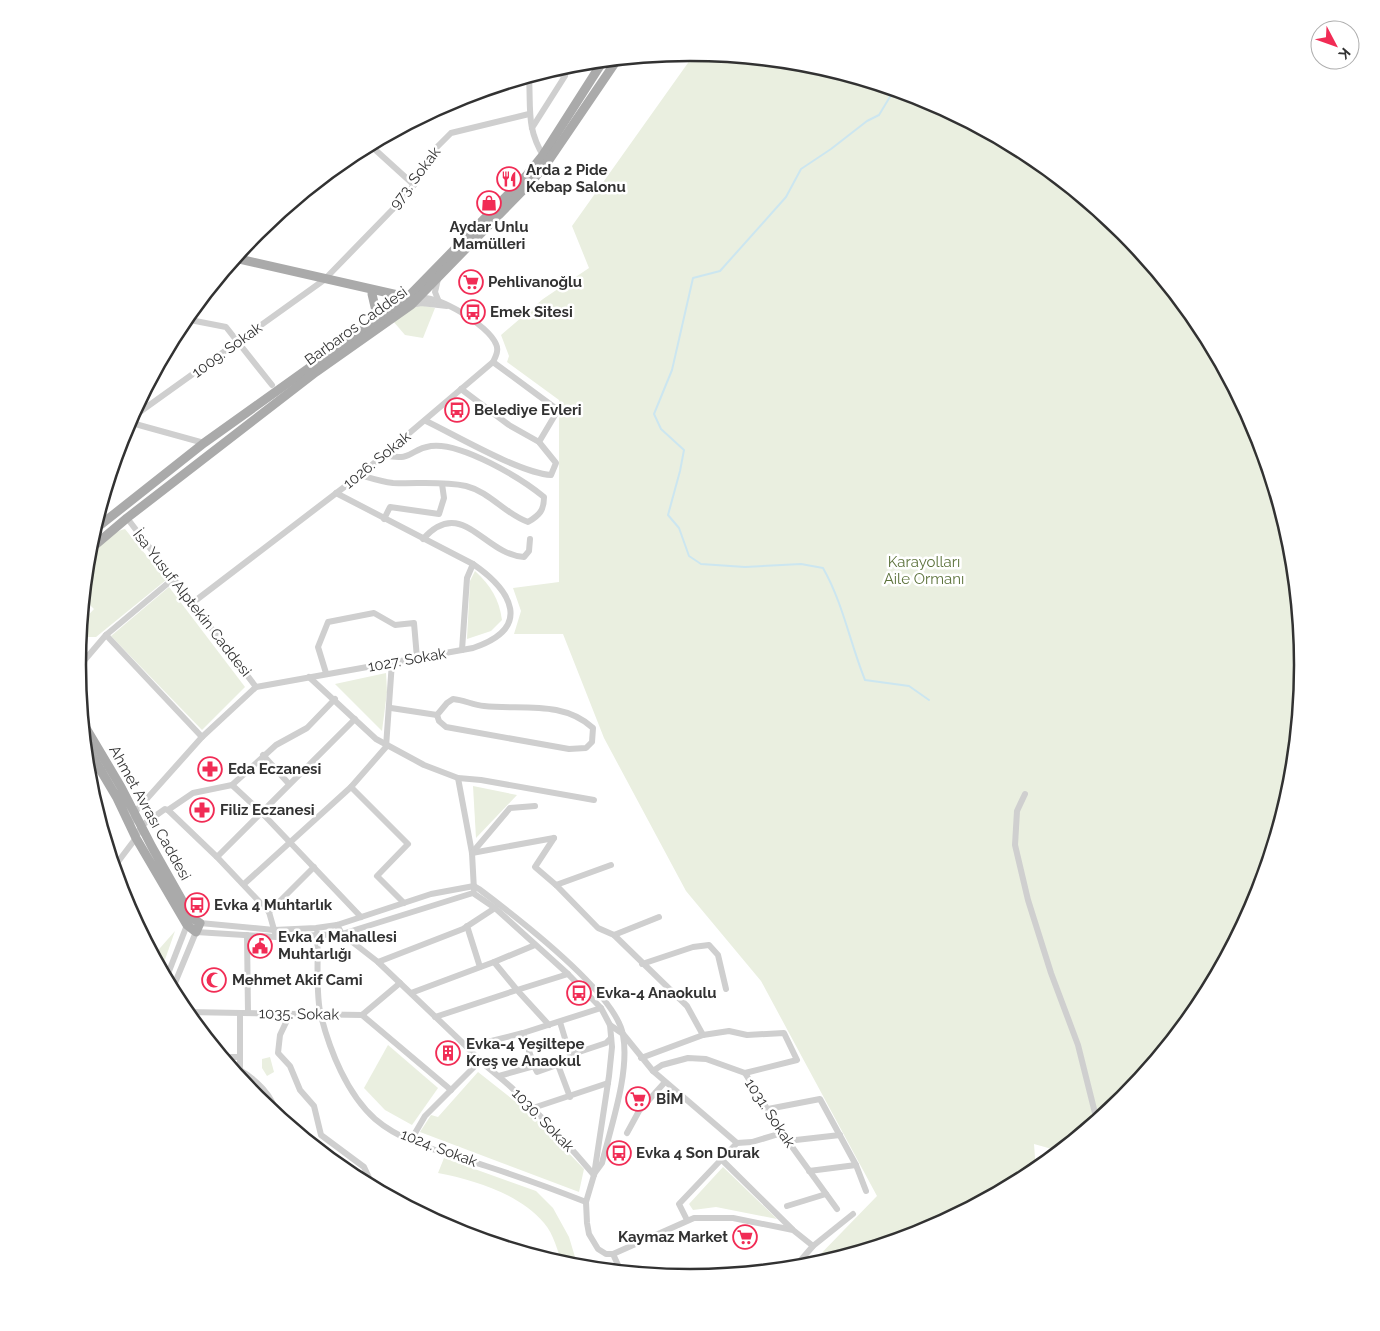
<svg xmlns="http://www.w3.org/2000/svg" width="1380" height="1331" font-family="Raleway,sans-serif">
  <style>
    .green { fill: #eaefe0 }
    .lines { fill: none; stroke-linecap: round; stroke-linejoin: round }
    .stream { stroke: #cce6f0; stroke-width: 2 }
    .minor { stroke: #cfcfcf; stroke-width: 6 }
    .major { stroke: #aaa; stroke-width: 9 }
    .labels { text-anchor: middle; stroke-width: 5; stroke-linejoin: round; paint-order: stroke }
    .poi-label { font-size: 15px; font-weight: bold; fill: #323232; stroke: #fff; text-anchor: start }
    .street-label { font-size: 15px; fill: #323232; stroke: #fff }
    .park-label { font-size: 15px; fill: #5c723b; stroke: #fff }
    .rim { fill: none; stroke: #323232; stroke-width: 2.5 }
  </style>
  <rect width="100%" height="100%" fill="#fff"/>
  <!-- green -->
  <g class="green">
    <path d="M695,53L810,64L925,99L1031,156L1124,232L1200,325L1256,431L1291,546L1303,666L1291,785L1256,900L1200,1006L1123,1099L1059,1151L1034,1144L1036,1171L1030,1175L924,1232L808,1267L877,1196L761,981L686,891L604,738L563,634H514L521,611L513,588L559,582V400L507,362L509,356L501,335L543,299L589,268L572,226Z"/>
    <path d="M415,304L435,308L423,338L405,335L393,321Z"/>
    <path d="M125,529L166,580L96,637H88L80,631L81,623L94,609L84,599C87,567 82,560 108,539C113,534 117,531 125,529Z"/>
    <path d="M475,571C491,586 499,599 502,620L491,631L467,639L470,581Z"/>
    <path d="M169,587L245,687L202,730L111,636Z"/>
    <path d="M386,673L387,692L382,731L335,684Z"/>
    <path d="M473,786L517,795L476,838Z"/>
    <path d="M175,931L161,971L153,956Z"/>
    <path d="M388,1045L438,1088L412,1125L385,1110L364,1088Z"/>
    <path d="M270,1057L274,1072L267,1076L262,1068V1059Z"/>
    <path d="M478,1072L530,1113L584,1169L579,1192L420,1132L431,1115L438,1117Z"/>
    <path d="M444,1158L536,1191L553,1208L569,1237L578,1267L563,1264C557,1251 554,1234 544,1223C518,1193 474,1180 438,1173Z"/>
    <path d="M723,1167L777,1219L716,1207L693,1210L689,1204Z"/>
  </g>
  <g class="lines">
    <!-- stream -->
    <path class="stream" d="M894,90L879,115L867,121L831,149L801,169L786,197L720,271L693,278L672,370L654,414L661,429L684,450L680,471L668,515L679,528L689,556L701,564L745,567L801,564L823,568C843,603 850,643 865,680L909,686L929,700"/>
    <!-- minor -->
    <g class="minor">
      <path d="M529,77C531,109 526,128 544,157"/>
      <path d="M532,128L565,76L552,70"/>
      <path d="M370,145L414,185"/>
      <path d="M438,279L435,292L439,302"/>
      <path d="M411,305L421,303L447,306"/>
      <path d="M185,319L226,327L272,385"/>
      <path d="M493,362L558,410L539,442"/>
      <path d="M130,419L324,280L392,210L414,185L437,147L451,133L529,114"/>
      <path d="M426,421C457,436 520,473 551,475L556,463L539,442L509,425L461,389"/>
      <path d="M128,422L204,443"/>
      <path d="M360,475C370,478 382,482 393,483C417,484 442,481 466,486C490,492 505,514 528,522C540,515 544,510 544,497C521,478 461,442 431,446C409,449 414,462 384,455"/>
      <path d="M127,518L256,687"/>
      <path d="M384,519L390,507L439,514L444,498L442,484"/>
      <path d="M423,539C462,495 484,555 524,557L529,551L530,539"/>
      <path d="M191,604L360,475L493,362C496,356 499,350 496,344C488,325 439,295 418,298"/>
      <path d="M106,635L173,579"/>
      <path d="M462,650L467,578L473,564"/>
      <path d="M77,669L106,635L202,737"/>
      <path d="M326,673L318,647L328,622L374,613L395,625L414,623L417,658"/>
      <path d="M309,677L376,739L424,765L458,778L481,780L594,800"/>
      <path d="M453,699C464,700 473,705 484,706C521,710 563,700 593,728L592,742L586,748L569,749L446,727L439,721L437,715L447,703Z"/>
      <path d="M391,708L437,715"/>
      <path d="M263,755L289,784"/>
      <path d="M458,778L472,853L474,890"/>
      <path d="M232,785L263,814L361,917"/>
      <path d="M351,787L408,844L377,876L404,903"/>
      <path d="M1025,794L1017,811L1015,845L1028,900L1051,973L1078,1045L1097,1121"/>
      <path d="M168,810L193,793L232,785L276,745L307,728L335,699"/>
      <path d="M131,824L135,812L202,737L256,687L473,648C533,628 512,591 473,564L336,493"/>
      <path d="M554,838L535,867L556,885L598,928L614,935L687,1006L703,1035L641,1058"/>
      <path d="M472,853L510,808L535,806"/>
      <path d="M472,853L554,838"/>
      <path d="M217,857L355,719"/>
      <path d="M114,867L136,838L141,826L165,809L168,810L217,857L269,912L275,933"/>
      <path d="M244,884L351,787L386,747L392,662"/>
      <path d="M556,885L611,865"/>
      <path d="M269,912L314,867"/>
      <path d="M200,923L274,930L316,928L337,925L431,894L474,886L479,889C515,916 616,993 623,1035C630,1072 611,1126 602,1163L594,1174"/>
      <path d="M337,925L342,934L378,962L467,1047C480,1063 497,1074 512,1088C541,1116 568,1144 594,1175"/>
      <path d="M467,926L480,967"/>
      <path d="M317,933C319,958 315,993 321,1016C330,1051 347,1094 375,1119C405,1145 450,1154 486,1166C520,1177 553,1189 586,1202"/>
      <path d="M247,935L248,1013"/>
      <path d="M614,935L659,917"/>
      <path d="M378,962L463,929L495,908"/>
      <path d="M494,962L535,945"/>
      <path d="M642,964L693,947L709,945L718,955L726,989"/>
      <path d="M166,979L187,925"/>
      <path d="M172,990L196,932L276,937L342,934L473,893L495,908L568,974L601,1008L610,1025L612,1047L609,1076L594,1175L586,1202L587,1223L589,1234L598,1249L606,1254H613L694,1218H733L793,1230L813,1246"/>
      <path d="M411,993L494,962L517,990L568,974"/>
      <path d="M186,1012L362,1015L400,983"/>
      <path d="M290,1014L280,1035L278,1053L290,1066L300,1090L314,1106L321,1135L364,1167L371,1182L334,1163"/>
      <path d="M362,1015L451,1090"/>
      <path d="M435,1017L517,990L549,1025"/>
      <path d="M560,1022L570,1055"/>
      <path d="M610,1025L623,1034L653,1071L737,1143"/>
      <path d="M523,1033L534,1066"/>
      <path d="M703,1035L729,1031L747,1035L784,1033L797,1060L745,1073"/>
      <path d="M467,1047L523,1033L601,1008"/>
      <path d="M222,1057H240"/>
      <path d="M558,1065L570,1097"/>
      <path d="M240,1070C255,1079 274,1096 276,1115"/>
      <path d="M653,1071L662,1065L688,1058L706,1059L745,1073L782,1133L837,1209"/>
      <path d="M499,1076L534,1066L537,1072L571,1060L570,1055L606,1043L611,1038"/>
      <path d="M240,1078V1013"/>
      <path d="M533,1108L608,1083"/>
      <path d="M768,1109L820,1099L856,1165L866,1191"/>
      <path d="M627,1133L639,1111L665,1082"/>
      <path d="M411,1140L425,1116L479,1062"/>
      <path d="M787,1141L840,1135"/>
      <path d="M720,1158L792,1229"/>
      <path d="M809,1171L856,1165"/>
      <path d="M787,1206L826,1194"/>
      <path d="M687,1220L679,1204L737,1143L752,1142L782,1133"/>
      <path d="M613,1254L618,1265L616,1271"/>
      <path d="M794,1268L813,1246L853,1214"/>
    </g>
    <!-- major -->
    <g class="major">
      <path d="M235,258L411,298"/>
      <path d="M371,322L376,311L372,294"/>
      <path d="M94,530L204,443L407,298L526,176L543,155L603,61"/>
      <path d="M88,551L127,518L316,372L411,305L531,182L547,163L617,60"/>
      <path d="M83,723L121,787L152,847L192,918L200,923L196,932L187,925L136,838L117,798L85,744"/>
    </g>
  </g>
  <!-- icons -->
  <defs>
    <g id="restaurant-ring" transform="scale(1.25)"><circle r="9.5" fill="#fff" stroke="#f12c55" stroke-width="1.5"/><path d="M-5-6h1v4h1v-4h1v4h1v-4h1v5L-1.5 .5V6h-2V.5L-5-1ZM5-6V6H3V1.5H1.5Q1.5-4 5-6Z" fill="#f12c55"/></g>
    <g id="shop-ring" transform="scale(1.25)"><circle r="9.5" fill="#fff" stroke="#f12c55" stroke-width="1.5"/><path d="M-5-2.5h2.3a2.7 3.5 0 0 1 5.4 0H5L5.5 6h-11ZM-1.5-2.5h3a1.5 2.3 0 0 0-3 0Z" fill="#f12c55"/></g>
    <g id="supermarket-ring" transform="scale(1.25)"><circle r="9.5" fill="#fff" stroke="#f12c55" stroke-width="1.5"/><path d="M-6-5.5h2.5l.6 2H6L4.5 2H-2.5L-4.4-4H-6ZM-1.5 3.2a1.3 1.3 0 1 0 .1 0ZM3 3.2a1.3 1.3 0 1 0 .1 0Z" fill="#f12c55"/></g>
    <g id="bus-ring" transform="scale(1.25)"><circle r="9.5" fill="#fff" stroke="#f12c55" stroke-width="1.5"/><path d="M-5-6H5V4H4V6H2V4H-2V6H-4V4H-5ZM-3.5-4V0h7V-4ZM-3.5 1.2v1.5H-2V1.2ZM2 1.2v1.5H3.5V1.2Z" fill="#f12c55"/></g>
    <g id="pharmacy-ring" transform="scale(1.25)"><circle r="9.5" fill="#fff" stroke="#f12c55" stroke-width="1.5"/><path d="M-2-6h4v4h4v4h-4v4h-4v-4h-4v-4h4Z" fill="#f12c55"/></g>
    <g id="civic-ring" transform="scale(1.25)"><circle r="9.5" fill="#fff" stroke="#f12c55" stroke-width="1.5"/><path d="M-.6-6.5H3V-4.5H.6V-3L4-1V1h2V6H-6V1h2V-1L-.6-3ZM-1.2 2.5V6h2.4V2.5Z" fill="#f12c55"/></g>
    <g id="mosque-ring" transform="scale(1.25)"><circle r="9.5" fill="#fff" stroke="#f12c55" stroke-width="1.5"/><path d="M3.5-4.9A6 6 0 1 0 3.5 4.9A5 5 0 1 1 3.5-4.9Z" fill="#f12c55"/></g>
    <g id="building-ring" transform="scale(1.25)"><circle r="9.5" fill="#fff" stroke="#f12c55" stroke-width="1.5"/><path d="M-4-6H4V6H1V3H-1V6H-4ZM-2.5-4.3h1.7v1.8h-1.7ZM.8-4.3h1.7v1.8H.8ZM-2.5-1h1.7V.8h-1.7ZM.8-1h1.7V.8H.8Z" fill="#f12c55"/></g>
  </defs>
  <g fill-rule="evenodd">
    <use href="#restaurant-ring" x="509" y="179"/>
    <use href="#shop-ring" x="489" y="203"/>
    <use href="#supermarket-ring" x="471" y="282"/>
    <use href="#bus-ring" x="473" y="312"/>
    <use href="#bus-ring" x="457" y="410"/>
    <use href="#pharmacy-ring" x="210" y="769"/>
    <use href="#pharmacy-ring" x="202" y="810"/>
    <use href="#bus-ring" x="197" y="905"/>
    <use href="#civic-ring" x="260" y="946"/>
    <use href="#mosque-ring" x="214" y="980"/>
    <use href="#bus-ring" x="579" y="993"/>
    <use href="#building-ring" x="448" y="1053"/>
    <use href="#supermarket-ring" x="638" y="1099"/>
    <use href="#bus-ring" x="619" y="1153"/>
    <use href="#supermarket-ring" x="745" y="1237"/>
  </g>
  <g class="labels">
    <!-- poi labels -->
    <g class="poi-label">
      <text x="526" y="175">Arda 2 Pide<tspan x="526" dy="17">Kebap Salonu</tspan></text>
      <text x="489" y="232" text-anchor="middle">Aydar Unlu<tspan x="489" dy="17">Mamülleri</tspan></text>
      <text x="488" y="287">Pehlivanoğlu</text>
      <text x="490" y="317">Emek Sitesi</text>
      <text x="474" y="415">Belediye Evleri</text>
      <text x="228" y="774">Eda Eczanesi</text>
      <text x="220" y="815">Filiz Eczanesi</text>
      <text x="214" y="910">Evka 4 Muhtarlık</text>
      <text x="278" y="942">Evka 4 Mahallesi<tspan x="278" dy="17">Muhtarlığı</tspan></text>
      <text x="232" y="985">Mehmet Akif Cami</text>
      <text x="596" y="998">Evka-4 Anaokulu</text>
      <text x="466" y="1049">Evka-4 Yeşiltepe<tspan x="466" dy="17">Kreş ve Anaokul</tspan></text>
      <text x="656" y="1104">BİM</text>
      <text x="636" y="1158">Evka 4 Son Durak</text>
      <text x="728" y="1242" text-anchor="end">Kaymaz Market</text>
    </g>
    <!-- street labels -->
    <g class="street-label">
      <text transform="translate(415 178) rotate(-53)" y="5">973. Sokak</text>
      <text transform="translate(356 326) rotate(-36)" y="5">Barbaros Caddesi</text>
      <text transform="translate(227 350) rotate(-36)" y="5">1009. Sokak</text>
      <text transform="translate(377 460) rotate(-39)" y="5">1026. Sokak</text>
      <text transform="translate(192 603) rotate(52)" y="5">İsa Yusuf Alptekin Caddesi</text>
      <text transform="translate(407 660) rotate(-10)" y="5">1027. Sokak</text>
      <text transform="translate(150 813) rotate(61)" y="5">Ahmet Avrası Caddesi</text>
      <text transform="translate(299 1014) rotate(1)" y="5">1035. Sokak</text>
      <text transform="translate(770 1113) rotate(57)" y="5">1031. Sokak</text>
      <text transform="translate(543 1120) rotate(46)" y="5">1030. Sokak</text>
      <text transform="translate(439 1148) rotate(21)" y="5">1024. Sokak</text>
    </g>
    <!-- park labels -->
    <g class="park-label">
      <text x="924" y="567">Karayolları<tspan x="924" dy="17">Aile Ormanı</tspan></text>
    </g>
  </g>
  <!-- crop -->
  <path d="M0 0H1380V1331H0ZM86 665a604 604 0 1 1 1208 0a604 604 0 1 1-1208 0Z" fill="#fff" fill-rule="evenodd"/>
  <path class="rim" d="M86 665a604 604 0 1 1 1208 0a604 604 0 1 1-1208 0Z"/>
  <!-- north arrow -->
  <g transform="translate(1335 45) rotate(131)"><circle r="24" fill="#ffffff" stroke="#adadad"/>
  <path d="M0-4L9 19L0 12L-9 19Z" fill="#f12c55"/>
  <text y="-8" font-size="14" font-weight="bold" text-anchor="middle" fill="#323232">K</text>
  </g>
</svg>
